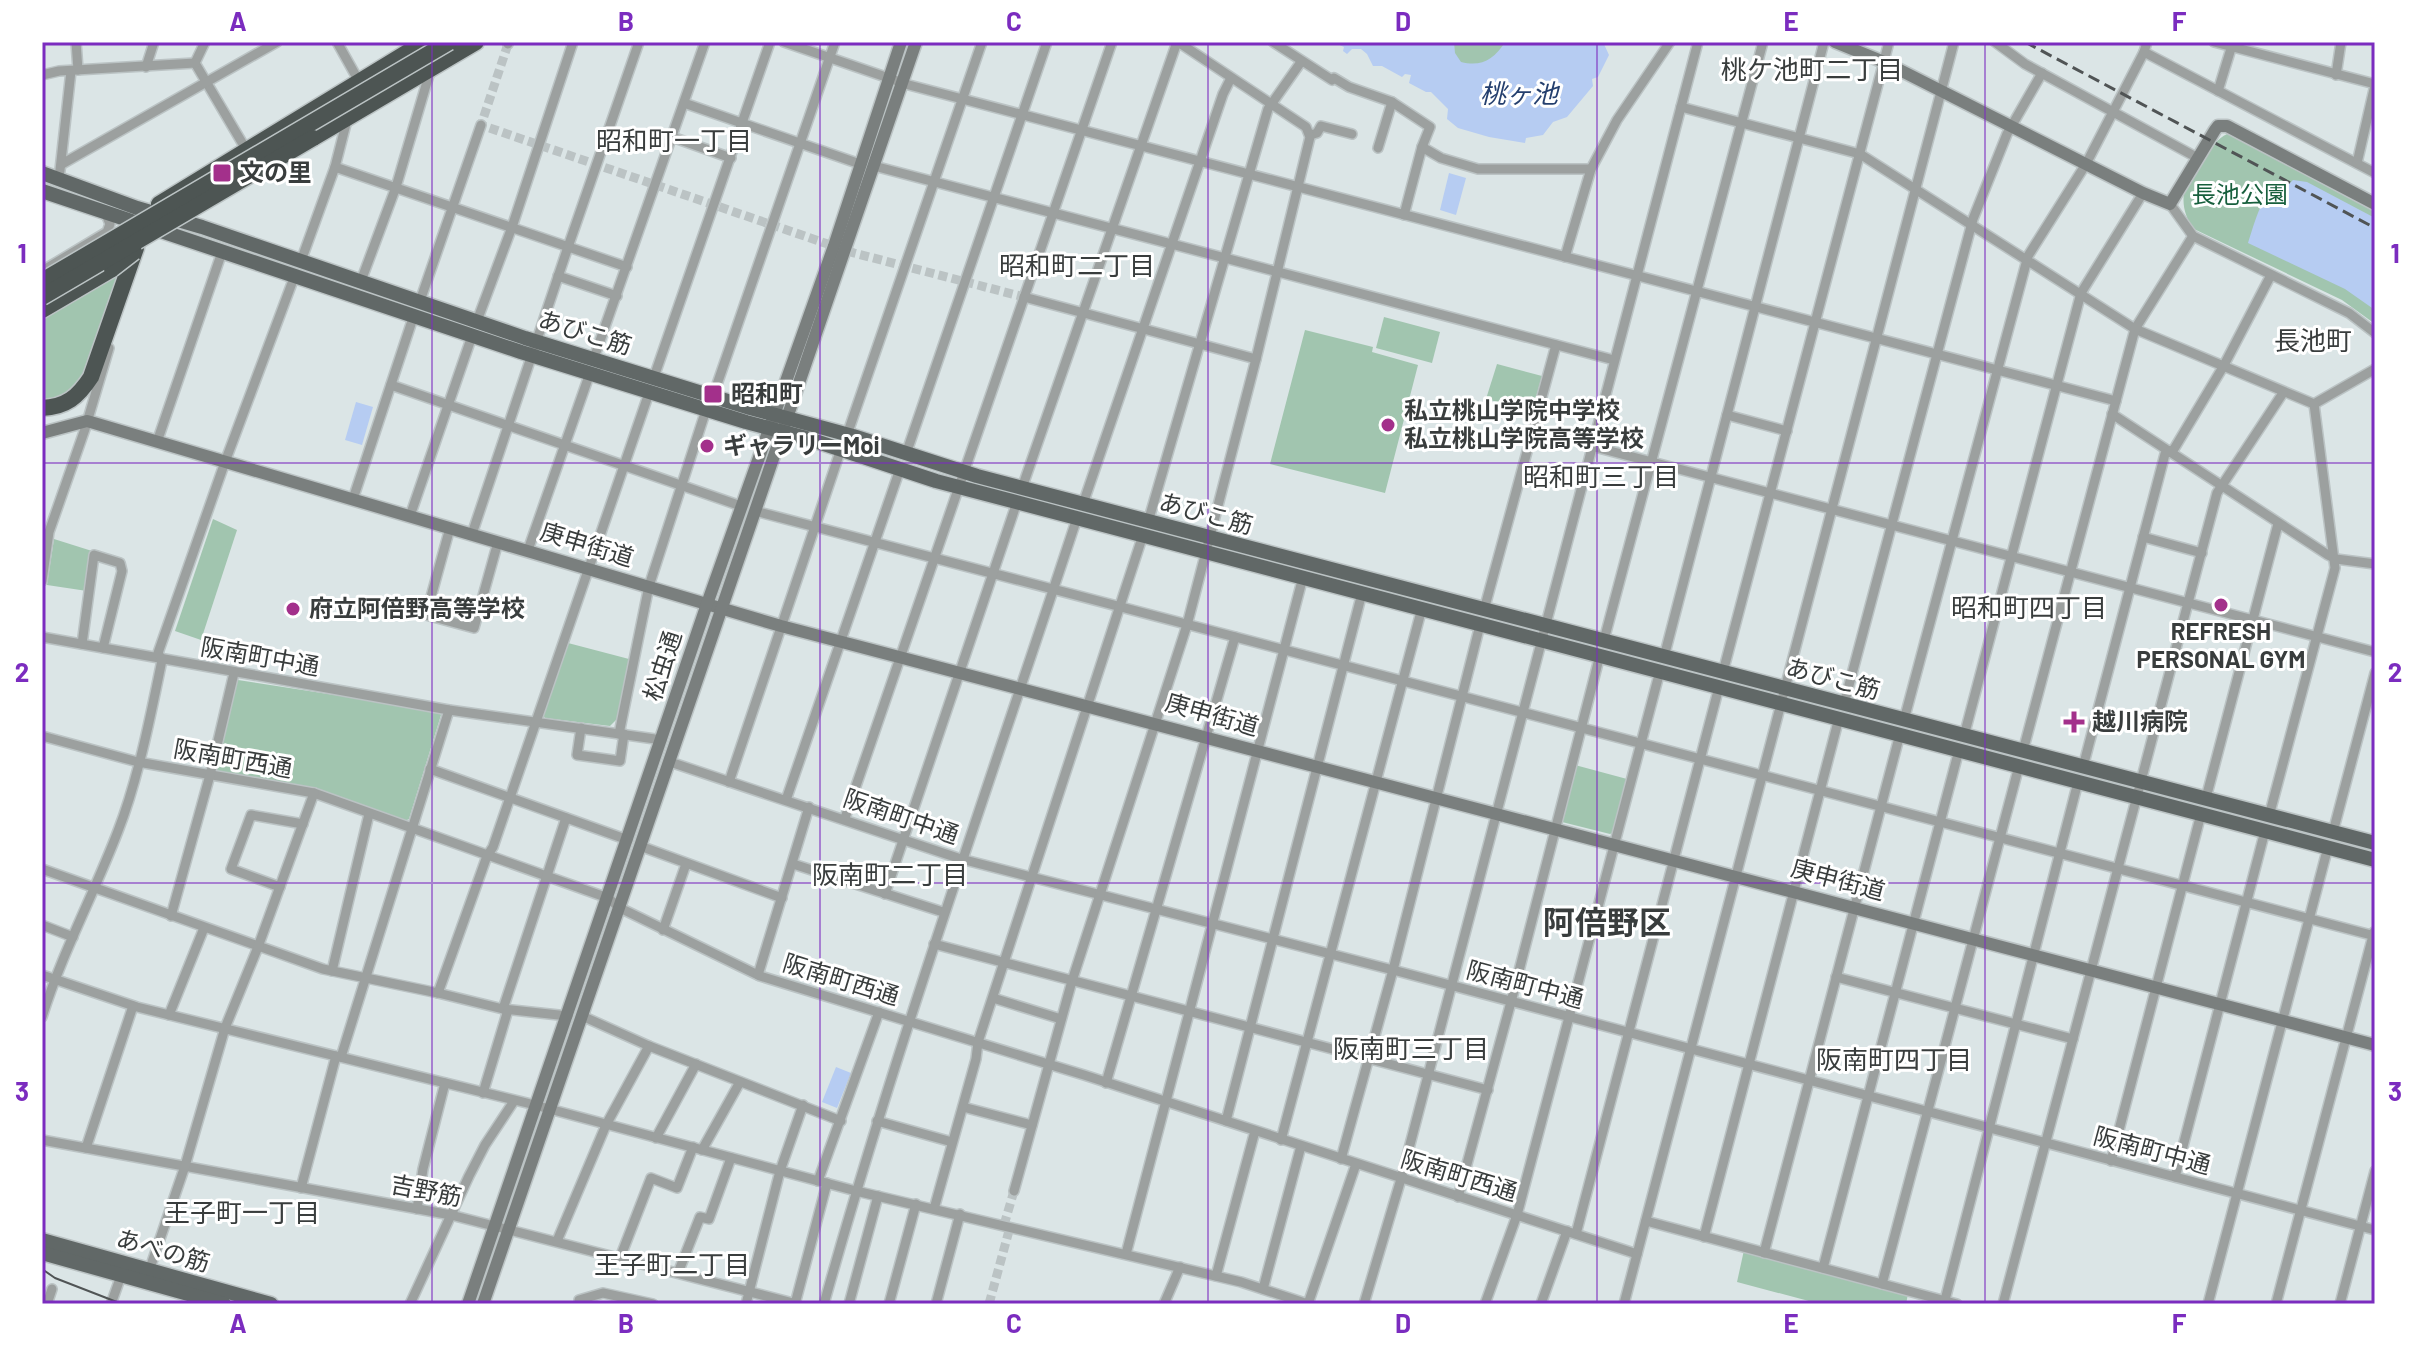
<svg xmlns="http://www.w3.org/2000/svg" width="2417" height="1346" font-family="Barlow,'Noto Sans JP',sans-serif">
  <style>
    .green { fill: #a1c5af }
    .water { fill: #b6ccf2 }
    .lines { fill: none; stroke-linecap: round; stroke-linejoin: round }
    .street-tunnel { stroke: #bbc3c4; stroke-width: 9; stroke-dasharray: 9 4.5; stroke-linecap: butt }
    .street-casing { stroke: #bbc3c4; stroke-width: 12 }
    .secondary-casing { stroke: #bbc3c4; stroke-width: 15 }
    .primary-casing { stroke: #bbc3c4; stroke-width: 17 }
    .highway-casing { stroke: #bbc3c4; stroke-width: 19 }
    .street { stroke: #9ca09f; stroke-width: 9 }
    .secondary { stroke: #7a7f7e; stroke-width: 12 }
    .primary { stroke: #616867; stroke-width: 14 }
    .highway { stroke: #4d5553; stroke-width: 16 }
    .tram { stroke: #505455; stroke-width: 2 }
    .rail { stroke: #505455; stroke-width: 3; stroke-dasharray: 12 6; stroke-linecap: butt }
    .highway-bridge-casing { stroke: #bbc3c4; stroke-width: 19; stroke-linecap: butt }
    .highway-bridge { stroke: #4d5553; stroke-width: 16 }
    .grid { fill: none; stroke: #7b2cbf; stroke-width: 2; stroke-opacity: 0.55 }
    .poi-dot { fill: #a3308b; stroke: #fff; stroke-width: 3 }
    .labels { text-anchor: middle; stroke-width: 6; stroke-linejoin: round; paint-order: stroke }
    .poi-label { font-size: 24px; font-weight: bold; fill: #393d3d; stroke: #fff; text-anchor: start }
    .park-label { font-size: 24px; fill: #175f3d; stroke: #fff }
    .street-label { font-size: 24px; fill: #393d3d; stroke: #fff }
    .neighbourhood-label { font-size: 26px; fill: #393d3d; stroke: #fff }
    .water-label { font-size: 26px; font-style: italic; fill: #243f6e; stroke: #fff }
    .district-label { font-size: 32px; font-weight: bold; fill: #393d3d; stroke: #fff }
    .neatline { fill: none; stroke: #7b2cbf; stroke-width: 3 }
    .grid-label { font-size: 26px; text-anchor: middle; font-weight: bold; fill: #7b2cbf }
  </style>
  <rect width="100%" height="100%" fill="#dbe5e6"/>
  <!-- green -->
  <g class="green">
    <path d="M1431,42H1563L1465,80Z"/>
    <path d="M2230,133L2375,211V324L2342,300L2194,229C2186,219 2182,206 2184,193C2186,178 2215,136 2230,133Z"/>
    <path d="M118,271C108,303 94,385 61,399C56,401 47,401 42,402V307Z"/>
    <path d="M1384,317L1440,332L1432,363L1376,348Z"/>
    <path d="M1305,330L1373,347L1372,352L1418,365L1385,493L1270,464Z"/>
    <path d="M1497,364L1542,376L1532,411L1486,399Z"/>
    <path d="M213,519L237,530L201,640L175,631Z"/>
    <path d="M54,539L92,551L87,591L47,585Z"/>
    <path d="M568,643L629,659L618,718L610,726L545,718L543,715Z"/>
    <path d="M238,680L438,711L441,715L409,819L405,821L218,772L215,768L234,682Z"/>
    <path d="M1575,765L1627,779L1614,832L1610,834L1562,822Z"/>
    <path d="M1744,1250L1908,1294L1906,1304H1820L1737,1282Z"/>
  </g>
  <!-- water -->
  <g class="water">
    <path d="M1333,42H1454L1455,53L1461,62C1481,67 1494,60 1505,42H1603L1609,55L1598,77L1592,79L1593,86L1567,117L1553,122L1543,135L1526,138L1525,143L1489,137L1458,128L1447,119L1448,109L1431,92H1426L1409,83L1411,75L1405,74L1402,77L1382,66H1373L1367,54L1361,49H1352L1347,54L1343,51L1344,47Z"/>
    <path d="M1449,173L1466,178L1456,215L1440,210Z"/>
    <path d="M2293,180L2307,182L2375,218V310L2345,289L2248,243C2255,223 2263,182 2290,183Z"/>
    <path d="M356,402L373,407L362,445L345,440Z"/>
    <path d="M836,1067L851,1073L837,1108L822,1102Z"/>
  </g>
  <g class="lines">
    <!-- street-tunnel -->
    <g class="street-tunnel">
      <path d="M508,44L481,125L854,253L1024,297"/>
      <path d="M1004,1225L1014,1191"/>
      <path d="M989,1304L1010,1227"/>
    </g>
    <!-- street casing -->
    <g class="street-casing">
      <g id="street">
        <path d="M76,42L78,70"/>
        <path d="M337,42L356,76"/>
        <path d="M507,42L508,44"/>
        <path d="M784,42L909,85L2116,401"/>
        <path d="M1273,42L1332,80L1334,78L1349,87L1392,102L1430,127L1422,147L1404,215"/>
        <path d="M1995,42L2025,64L2196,157"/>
        <path d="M2147,42L2144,52L2375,173"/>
        <path d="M2214,42L2375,84"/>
        <path d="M195,63L244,146"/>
        <path d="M195,63L205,42"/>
        <path d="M146,67L154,42"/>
        <path d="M42,75L59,71L195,63"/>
        <path d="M2336,75L2341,42"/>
        <path d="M2218,91L2233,42"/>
        <path d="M684,103L860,164"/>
        <path d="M1681,107L1860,154L2135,329L2314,404"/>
        <path d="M1310,135L1317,133L1321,126L1352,134"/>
        <path d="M672,137L731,158"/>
        <path d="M1422,147L1441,158L1478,169H1591"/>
        <path d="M1378,148L1392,102"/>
        <path d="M2357,163L2375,85"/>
        <path d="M62,164L277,42"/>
        <path d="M874,166L1614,360"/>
        <path d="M335,167L627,267"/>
        <path d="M59,179L71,71"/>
        <path d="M2170,204L2193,236L2349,313L2375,333"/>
        <path d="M1565,257L1591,169L1617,120L1670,42"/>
        <path d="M301,261L335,167L346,124"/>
        <path d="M42,271L107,232L110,224L106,214"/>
        <path d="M558,276L617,296"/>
        <path d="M361,281L396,187L429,75"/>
        <path d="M1024,297L1256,359"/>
        <path d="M420,301L481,125"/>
        <path d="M477,321L512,227L573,42"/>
        <path d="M594,358L705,42"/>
        <path d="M654,377L770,42"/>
        <path d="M391,385L741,506"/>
        <path d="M713,396L835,42"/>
        <path d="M2314,404L2375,369"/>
        <path d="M2112,414L2328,555L2336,559L2375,564"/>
        <path d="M1727,415L1787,431"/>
        <path d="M847,435L982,42"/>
        <path d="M157,442L222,252"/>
        <path d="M1591,446L2375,652"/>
        <path d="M906,454L1047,42"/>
        <path d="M1022,488L1177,42"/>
        <path d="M353,499L414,315"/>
        <path d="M1083,504L1223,94L1231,78"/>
        <path d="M755,511L2375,936"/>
        <path d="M410,516L472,336"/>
        <path d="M1148,522L1268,109L1301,62"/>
        <path d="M450,528L426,615L474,628L498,542"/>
        <path d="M472,534L568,247L639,42"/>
        <path d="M2143,537L2202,553"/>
        <path d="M528,550L590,373"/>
        <path d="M42,581L49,532L85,429L109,348"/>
        <path d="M1484,610L1556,345"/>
        <path d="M42,637L449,710L662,740"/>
        <path d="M1604,640L1763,42"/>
        <path d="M82,644L94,555L120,563L122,571L103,648"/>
        <path d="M1664,657L1824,42"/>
        <path d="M1723,672L1889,42"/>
        <path d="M1844,704L1973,219L2007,134L2042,73"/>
        <path d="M1904,720L2028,256L2086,164L2144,52"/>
        <path d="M581,728L577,755L620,761L624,734"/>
        <path d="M619,734L649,586L706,410"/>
        <path d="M42,736L138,762L314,793L608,898L620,908L760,976L1084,1075L1637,1254"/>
        <path d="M1964,736L2081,293L2143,193"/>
        <path d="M2023,751L2135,329L2193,236"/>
        <path d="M670,762L961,859L1393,970L2375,1230"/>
        <path d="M2083,767L2165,454L2174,449L2223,367L2271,275"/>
        <path d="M430,769L628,840"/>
        <path d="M729,782L841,449"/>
        <path d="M2206,798L2278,524"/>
        <path d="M786,800L900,469"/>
        <path d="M2269,816L2335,568L2314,404"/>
        <path d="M845,818L1112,42"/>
        <path d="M2333,832L2375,673"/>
        <path d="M640,846L782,898"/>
        <path d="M793,864L943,912"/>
        <path d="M42,869L323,969L438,993L503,1009L568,1016"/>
        <path d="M280,887L231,869L251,815L303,824"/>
        <path d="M885,894L1017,502"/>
        <path d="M171,916L210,775L234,673"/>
        <path d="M42,925L73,937"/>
        <path d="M663,930L686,864"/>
        <path d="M934,944L1488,1090"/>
        <path d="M332,971L369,814"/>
        <path d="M42,975L137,1007L527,1103L856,1191L1241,1282L1308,1304"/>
        <path d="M758,975L809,807"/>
        <path d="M1836,977L2073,1039"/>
        <path d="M438,993L487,856L493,847L649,393"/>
        <path d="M993,998L1061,1019"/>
        <path d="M503,1009L566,818"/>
        <path d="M169,1015L204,928"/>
        <path d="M582,1016L649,1046L841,1121"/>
        <path d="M42,1017C62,953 94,894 118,831C138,780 151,714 162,660L158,653L225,462L295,275"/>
        <path d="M341,1057L449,710"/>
        <path d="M1106,1083L1235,637"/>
        <path d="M483,1093L508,1010"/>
        <path d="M963,1107L1032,1125"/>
        <path d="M877,1121L952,1142"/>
        <path d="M1226,1121L1362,593"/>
        <path d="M656,1138L696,1064"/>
        <path d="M42,1140L451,1215L797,1304"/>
        <path d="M1281,1140L1422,608"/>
        <path d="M86,1148L133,1006"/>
        <path d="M702,1150L740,1082"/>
        <path d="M1341,1159L1393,970L1480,625"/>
        <path d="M2111,1161L2201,814"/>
        <path d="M2175,1177L2265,831"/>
        <path d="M818,1181L879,1012"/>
        <path d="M301,1188L336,1056"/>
        <path d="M1014,1191L1072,981L1187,625L1256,359L1310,137L1306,127L1178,42"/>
        <path d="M1458,1197L1511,1002L1600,655"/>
        <path d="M417,1209L423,1169L445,1083"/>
        <path d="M934,1209L976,1059L978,1042L1143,535"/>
        <path d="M1646,1221L1957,1304"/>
        <path d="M1576,1234L1719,687"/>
        <path d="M1704,1237L1839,718"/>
        <path d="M557,1241L606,1125L649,1046"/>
        <path d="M1764,1253L1900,734"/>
        <path d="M1126,1254L1303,577"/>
        <path d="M620,1258L651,1178L677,1188L693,1147"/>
        <path d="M1823,1268L1959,750"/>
        <path d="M678,1273L700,1217L709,1219L731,1158"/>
        <path d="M148,1274L185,1166L225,1028L258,947L314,793"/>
        <path d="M1216,1276L1255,1131"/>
        <path d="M1882,1284L2019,766"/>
        <path d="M1263,1289L1301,1146"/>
        <path d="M579,1300L603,1293L653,1304"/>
        <path d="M1945,1300L2078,782"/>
        <path d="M47,1304L52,1289"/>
        <path d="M111,1304L122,1273"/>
        <path d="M410,1304L469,1176L485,1145L514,1101"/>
        <path d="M746,1304L780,1171L803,1105"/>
        <path d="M795,1304L827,1183"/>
        <path d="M824,1304C898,1039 991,780 1077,518"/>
        <path d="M849,1304L878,1196"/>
        <path d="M889,1304L916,1204"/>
        <path d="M936,1304L960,1214"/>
        <path d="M1164,1304L1180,1267"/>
        <path d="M1308,1304L1356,1164"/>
        <path d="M1364,1304L1401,1179L1698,42"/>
        <path d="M1485,1304L1517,1215L1660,671"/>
        <path d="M1541,1304L1567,1231"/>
        <path d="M1624,1304L1954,42"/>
        <path d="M2003,1304L2217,493L2283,393"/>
        <path d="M2208,1304L2328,847"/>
        <path d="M2276,1304L2374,932"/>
        <path d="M2340,1304L2375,1171"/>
      </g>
    </g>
    <!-- secondary casing -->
    <g class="secondary-casing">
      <g id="secondary">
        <path d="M1835,42L1884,62L2143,193L2170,204L2215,130L2218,126H2227L2375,204"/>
        <path d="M42,433L87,421L94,423L781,626L2375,1045"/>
        <path d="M468,1304L707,604L834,246L901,42"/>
        <path d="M483,1304L916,42"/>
      </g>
    </g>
    <!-- primary casing -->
    <g class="primary-casing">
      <g id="primary">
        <path d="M42,173L137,208L202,227L525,338L750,408L853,436L977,476L2375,843"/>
        <path d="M42,191L521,352L746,422L803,437L936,481L2375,860"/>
        <path d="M42,1240L271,1304"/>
        <path d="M42,1253L224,1304"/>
      </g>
    </g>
    <!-- highway casing -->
    <g class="highway-casing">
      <g id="highway">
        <path d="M313,138L476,42"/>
        <path d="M159,204L424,42"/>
        <path d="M42,310L112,269"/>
        <path d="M42,408C66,407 78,397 91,377L136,248"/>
      </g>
    </g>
    <!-- street -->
    <use href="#street" class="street"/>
    <!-- secondary -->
    <use href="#secondary" class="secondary"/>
    <!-- primary -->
    <use href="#primary" class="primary"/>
    <!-- highway -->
    <use href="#highway" class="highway"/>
    <!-- tram -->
    <path class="tram" d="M42,1269L55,1278L122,1304"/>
    <!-- rail -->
    <path class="rail" d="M2025,42L2375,228"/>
    <!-- highway-bridge casing -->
    <g class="highway-bridge-casing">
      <g id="highway-bridge">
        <path d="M112,269L134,252"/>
        <path d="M42,281L449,42"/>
        <path d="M42,297L313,138"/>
      </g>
    </g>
    <!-- highway-bridge -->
    <use href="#highway-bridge" class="highway-bridge"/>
  </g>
  <!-- grid -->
  <path class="grid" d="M432,42V1304M820,42V1304M1208,42V1304M1597,42V1304M1985,42V1304M42,463H2375M42,883H2375"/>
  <!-- markers -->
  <g class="poi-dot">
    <rect x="212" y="163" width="20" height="20" rx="4"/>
    <rect x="703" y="384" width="20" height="20" rx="4"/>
    <circle cx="1388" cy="425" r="8"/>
    <circle cx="707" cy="446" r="8"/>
    <circle cx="2221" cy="605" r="8"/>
    <circle cx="293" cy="609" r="8"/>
    <path d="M2070 710h8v8h8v8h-8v8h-8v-8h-8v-8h8z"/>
  </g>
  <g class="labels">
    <!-- poi labels -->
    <g class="poi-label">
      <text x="240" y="181">文の里</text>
      <text x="731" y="402">昭和町</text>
      <text x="1404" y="419">私立桃山学院中学校<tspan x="1404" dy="28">私立桃山学院高等学校</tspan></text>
      <text x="723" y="454">ギャラリーMoi</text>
      <text x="309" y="617">府立阿倍野高等学校</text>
      <text x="2221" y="640" text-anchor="middle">REFRESH<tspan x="2221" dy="28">PERSONAL GYM</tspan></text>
      <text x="2092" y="730">越川病院</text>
    </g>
    <!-- park labels -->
    <g class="park-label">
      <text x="2240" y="203">長池公園</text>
    </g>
    <!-- street labels -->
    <g class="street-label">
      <text transform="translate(585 333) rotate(17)" y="8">あびこ筋</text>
      <text transform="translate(1206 514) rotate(15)" y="8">あびこ筋</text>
      <text transform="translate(587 545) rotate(17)" y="8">庚申街道</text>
      <text transform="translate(260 657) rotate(10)" y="8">阪南町中通</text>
      <text transform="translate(663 666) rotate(-72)" y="8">松虫通</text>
      <text transform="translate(1833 679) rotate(15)" y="8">あびこ筋</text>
      <text transform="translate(1212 715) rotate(16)" y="8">庚申街道</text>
      <text transform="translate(233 759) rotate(10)" y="8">阪南町西通</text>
      <text transform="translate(901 817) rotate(19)" y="8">阪南町中通</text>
      <text transform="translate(1838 880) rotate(15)" y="8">庚申街道</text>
      <text transform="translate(841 980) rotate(17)" y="8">阪南町西通</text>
      <text transform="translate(1525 985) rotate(15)" y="8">阪南町中通</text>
      <text transform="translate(2152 1151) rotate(15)" y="8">阪南町中通</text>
      <text transform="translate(1459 1176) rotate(17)" y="8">阪南町西通</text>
      <text transform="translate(426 1191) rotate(11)" y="8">吉野筋</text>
      <text transform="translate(163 1251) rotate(16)" y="8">あべの筋</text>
    </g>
    <!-- neighbourhood labels -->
    <g class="neighbourhood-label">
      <text x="1812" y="79">桃ケ池町二丁目</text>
      <text x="674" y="150">昭和町一丁目</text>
      <text x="1077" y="275">昭和町二丁目</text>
      <text x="2313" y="350">長池町</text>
      <text x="1601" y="486">昭和町三丁目</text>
      <text x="2029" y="617">昭和町四丁目</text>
      <text x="890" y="884">阪南町二丁目</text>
      <text x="1411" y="1058">阪南町三丁目</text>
      <text x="1894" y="1069">阪南町四丁目</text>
      <text x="242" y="1222">王子町一丁目</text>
      <text x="672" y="1274">王子町二丁目</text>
    </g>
    <!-- water labels -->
    <g class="water-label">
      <text x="1519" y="103">桃ヶ池</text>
    </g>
    <!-- district labels -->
    <g class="district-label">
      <text x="1607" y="934">阿倍野区</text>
    </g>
  </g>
  <!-- border -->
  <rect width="2417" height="1346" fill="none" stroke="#ffffff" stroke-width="88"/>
  <rect x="44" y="44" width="2329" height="1258" class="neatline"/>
  <g class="grid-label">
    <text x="238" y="31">A</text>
    <text x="626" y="31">B</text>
    <text x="1014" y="31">C</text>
    <text x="1403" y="31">D</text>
    <text x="1791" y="31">E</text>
    <text x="2179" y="31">F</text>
    <text x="22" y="263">1</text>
    <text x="2395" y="263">1</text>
    <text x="22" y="682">2</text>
    <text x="2395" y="682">2</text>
    <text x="22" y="1101">3</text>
    <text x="2395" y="1101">3</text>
    <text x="238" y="1333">A</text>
    <text x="626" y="1333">B</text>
    <text x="1014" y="1333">C</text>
    <text x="1403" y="1333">D</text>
    <text x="1791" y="1333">E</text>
    <text x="2179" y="1333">F</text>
  </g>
</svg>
